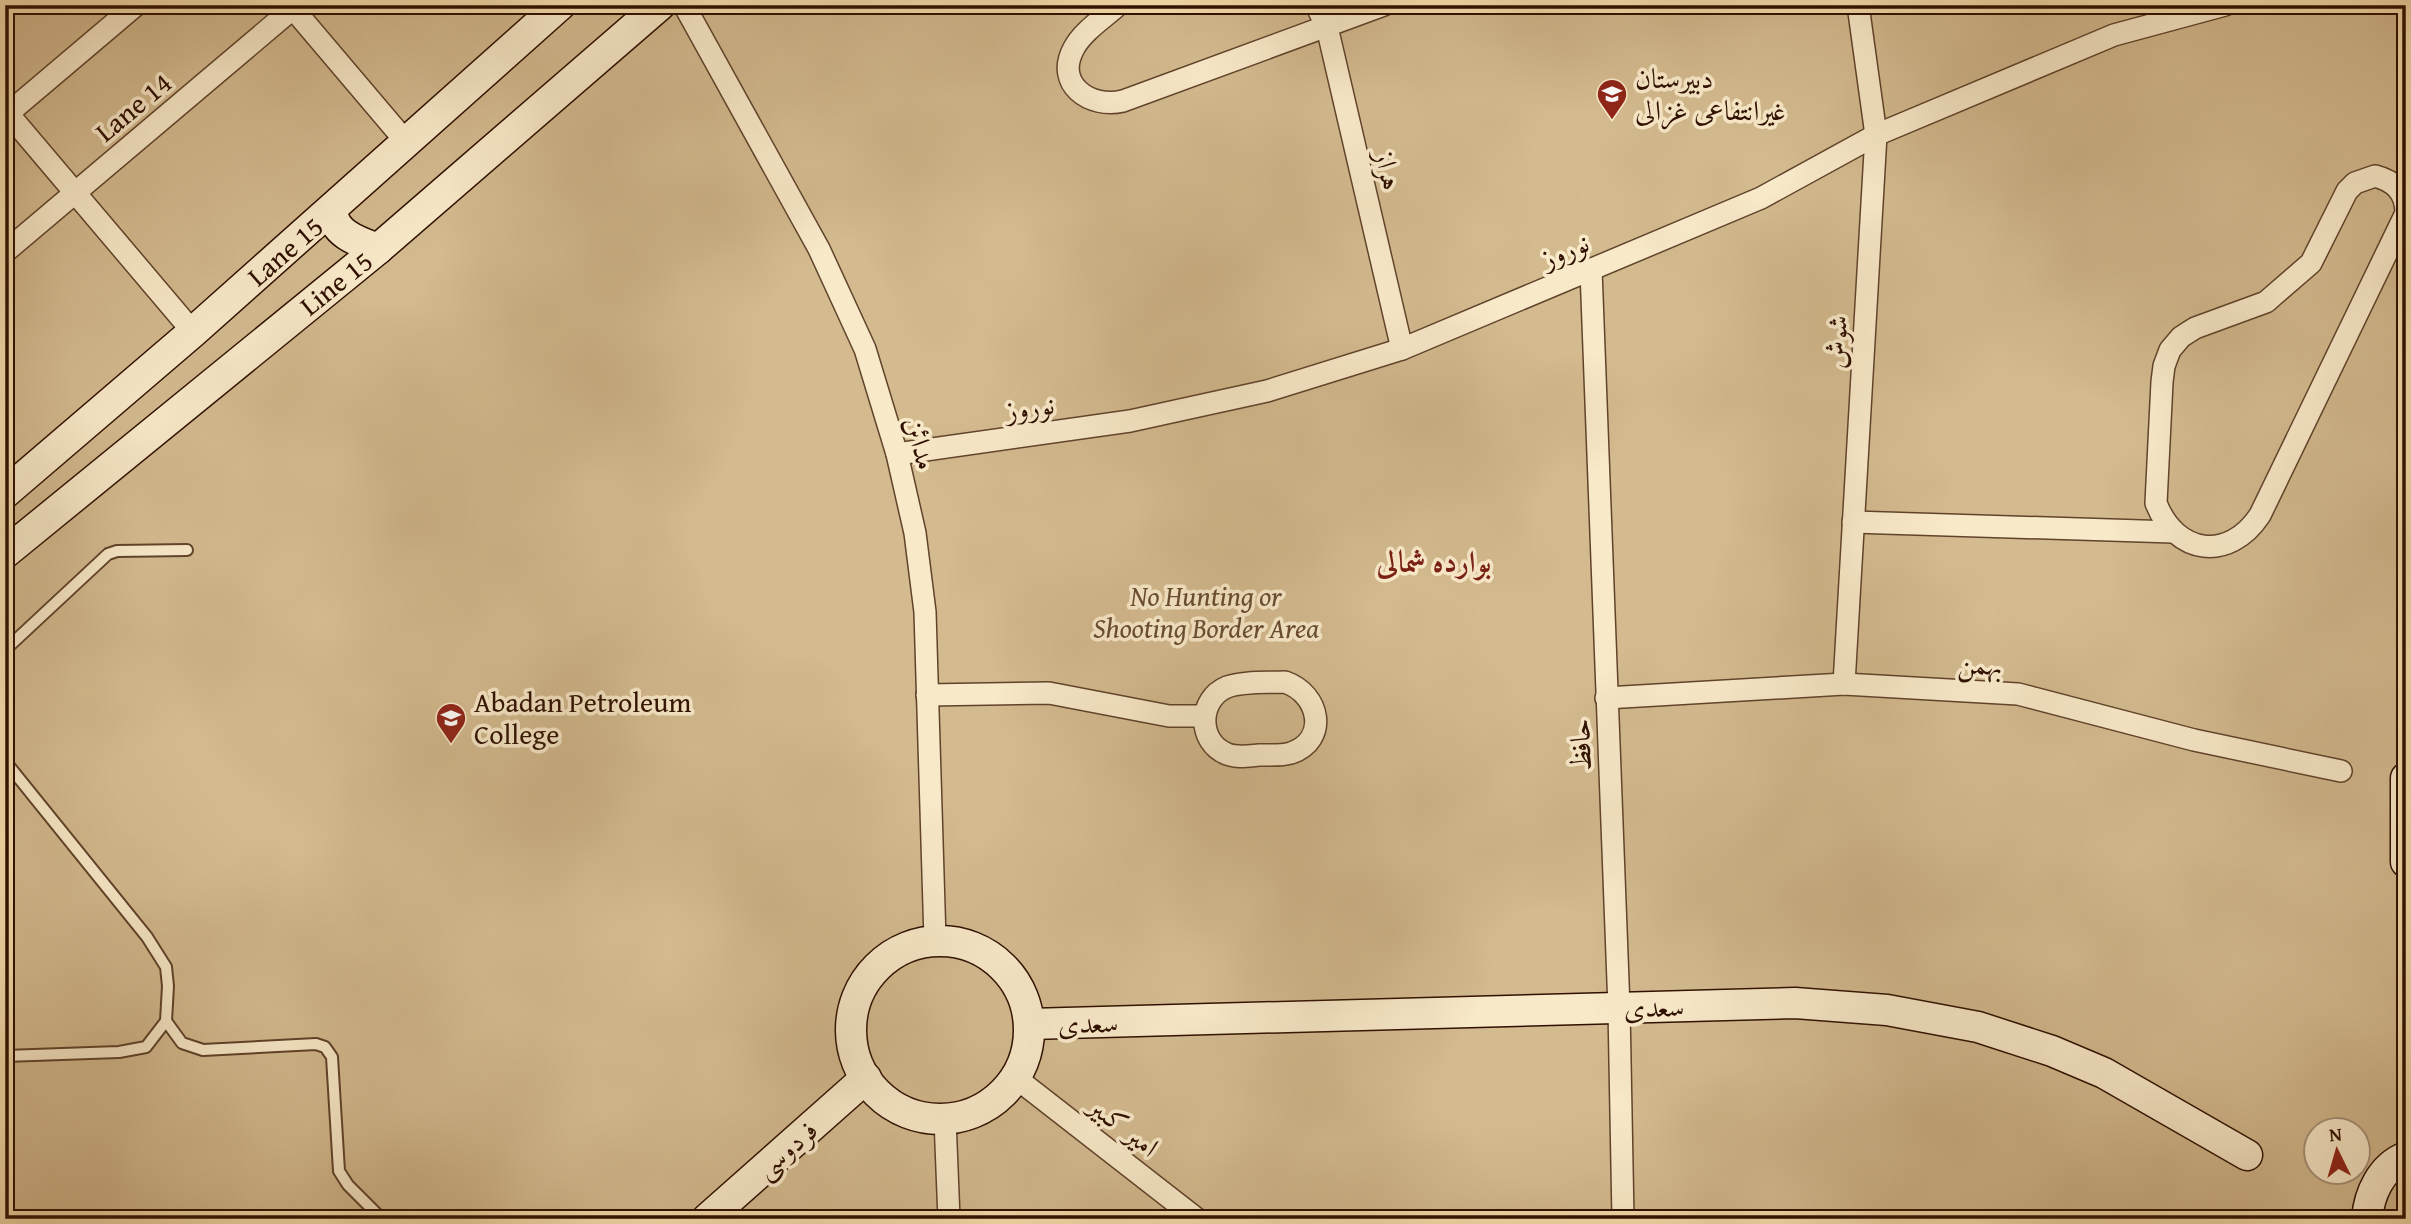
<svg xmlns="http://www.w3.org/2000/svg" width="2411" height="1224" font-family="'Gentium Book Plus',Amiri,serif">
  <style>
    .green { fill: #d3ba8f; stroke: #816548; stroke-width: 2; fill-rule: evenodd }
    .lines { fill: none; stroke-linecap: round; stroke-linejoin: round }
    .lane-casing { stroke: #60432b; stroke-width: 14 }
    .street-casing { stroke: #60432b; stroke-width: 24 }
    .secondary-casing { stroke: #2f1000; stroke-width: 33 }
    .lane { stroke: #f8e9c9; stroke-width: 10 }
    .street { stroke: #f8e9c9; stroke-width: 21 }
    .secondary { stroke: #f8e9c9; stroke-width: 30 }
    .labels { text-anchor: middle; stroke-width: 7; stroke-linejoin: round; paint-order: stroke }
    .poi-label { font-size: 28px; fill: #2f1000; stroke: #f8e9c9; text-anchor: start }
    .street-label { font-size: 28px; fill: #2f1000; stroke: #f8e9c9 }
    .park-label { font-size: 28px; font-style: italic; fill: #684c32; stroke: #f8e9c9 }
    .neighbourhood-label { font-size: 30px; font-weight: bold; fill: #7a1f14; stroke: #f8e9c9 }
  </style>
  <rect width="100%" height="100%" fill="#f5ddac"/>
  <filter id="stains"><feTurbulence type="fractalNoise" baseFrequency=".00286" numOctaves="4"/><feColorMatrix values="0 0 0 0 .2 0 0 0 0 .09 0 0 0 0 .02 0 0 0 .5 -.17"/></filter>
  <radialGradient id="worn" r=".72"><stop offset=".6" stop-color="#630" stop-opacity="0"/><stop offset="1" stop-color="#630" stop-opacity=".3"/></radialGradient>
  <!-- green -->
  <path class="green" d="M5,5H2406V1219H5ZM2316,1130H2358V1172H2316Z"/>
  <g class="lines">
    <!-- lane casing -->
    <g class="lane-casing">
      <g id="lane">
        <path d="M5,650L108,554L117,551L187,550"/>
        <path d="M5,761L147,937L166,967L168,986L166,1021L146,1047L119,1052L5,1056"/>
        <path d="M166,1021L182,1043L203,1050L316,1044L325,1047L332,1057L339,1171L348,1185L382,1219"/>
      </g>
    </g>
    <!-- street casing -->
    <g class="street-casing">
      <g id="street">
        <path d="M290,5L407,143"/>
        <path d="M684,5L819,249L865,349L897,454L915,533L925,612L935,940"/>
        <path d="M1118,5C1104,18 1083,31 1074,48C1054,84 1090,109 1123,101L1384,5"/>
        <path d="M1316,5L1327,27L1402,349"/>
        <path d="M5,110L193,332"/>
        <path d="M5,116L136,5"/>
        <path d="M2375,176C2395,181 2406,193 2406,213L2260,515C2229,562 2176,555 2156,503L2162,382L2164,366L2170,350L2181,337L2195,328L2266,302L2311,263L2347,191L2355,183Z"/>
        <path d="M5,252L297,5"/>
        <path d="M1591,270L1619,1008L1623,1219"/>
        <path d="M897,454L1130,421L1267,391L1402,349L1761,198L1876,135L2114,35L2225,5"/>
        <path d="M1853,522L2173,532"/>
        <path d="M1285,682C1320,694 1329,740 1291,753C1281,756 1269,755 1259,755C1248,756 1237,758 1227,754C1197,742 1198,699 1227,687C1244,681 1267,683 1285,682Z"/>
        <path d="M1844,684L1876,135L1858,5"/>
        <path d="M927,695L1049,693L1169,716H1204"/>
        <path d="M1606,698L1844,684L2018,694L2194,740L2341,771"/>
        <path d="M1016,1078L1197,1219"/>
        <path d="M945,1119L949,1219"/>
      </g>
    </g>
    <!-- secondary casing -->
    <g class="secondary-casing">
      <g id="secondary">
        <path d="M332,210C333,234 359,242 378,249"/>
        <path d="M5,493L193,332L560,5"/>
        <path d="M5,553L378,249L660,5"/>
        <path d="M2406,778V862"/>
        <circle cx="940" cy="1030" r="89"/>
        <path d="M1030,1024L1795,1003L1887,1010L1978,1027L2052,1051L2104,1073L2247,1155"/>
        <path d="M707,1219L866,1078"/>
        <path d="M2367,1219C2369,1194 2381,1167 2406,1157"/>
      </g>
    </g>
    <!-- lane -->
    <use href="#lane" class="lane"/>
    <!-- street -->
    <use href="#street" class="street"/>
    <!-- secondary -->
    <use href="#secondary" class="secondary"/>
  </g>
  <!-- icons -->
  <defs>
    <g id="school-pin" transform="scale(1.575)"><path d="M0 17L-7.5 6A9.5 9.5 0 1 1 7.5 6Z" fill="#8f2418" stroke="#f8e9c9"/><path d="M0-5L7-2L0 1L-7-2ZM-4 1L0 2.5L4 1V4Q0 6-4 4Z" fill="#fff"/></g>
    <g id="university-pin" transform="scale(1.575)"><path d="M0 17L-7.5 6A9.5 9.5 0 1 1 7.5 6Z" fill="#8f2418" stroke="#f8e9c9"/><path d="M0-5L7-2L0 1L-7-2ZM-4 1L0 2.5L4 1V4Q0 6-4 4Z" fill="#fff"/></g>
  </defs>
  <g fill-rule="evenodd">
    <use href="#school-pin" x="1612" y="94"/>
    <use href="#university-pin" x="451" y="718"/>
  </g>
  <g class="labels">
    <!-- poi labels -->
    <g class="poi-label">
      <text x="1635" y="88">دبیرستان<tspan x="1635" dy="32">غیرانتفاعی غزالی</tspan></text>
      <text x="474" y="712">Abadan Petroleum<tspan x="474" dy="32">College</tspan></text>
    </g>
    <!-- street labels -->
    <g class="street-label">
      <text transform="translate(133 107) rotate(-40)" y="10">Lane 14</text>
      <text transform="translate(1389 170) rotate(77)" y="10">هراز</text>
      <text transform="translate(1565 250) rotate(-23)" y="10">نوروز</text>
      <text transform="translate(285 251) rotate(-41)" y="10">Lane 15</text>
      <text transform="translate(336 283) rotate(-39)" y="10">Line 15</text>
      <text transform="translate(1836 342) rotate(-87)" y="10">شوش</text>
      <text transform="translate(1030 407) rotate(-8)" y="10">نوروز</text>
      <text transform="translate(921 443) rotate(75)" y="10">مدائن</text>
      <text transform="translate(1980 664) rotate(3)" y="10">بهمن</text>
      <text transform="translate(1580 745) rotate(-92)" y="10">حافظ</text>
      <text transform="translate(1654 1007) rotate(-2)" y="10">سعدی</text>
      <text transform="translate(1088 1023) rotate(-2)" y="10">سعدی</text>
      <text transform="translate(1124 1126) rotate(38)" y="10">امیر کبیر</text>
      <text transform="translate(786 1149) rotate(-41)" y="10">فردوسی</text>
    </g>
    <!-- park labels -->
    <g class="park-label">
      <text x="1206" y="606">No Hunting or<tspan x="1206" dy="32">Shooting Border Area</tspan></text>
    </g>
    <!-- neighbourhood labels -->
    <g class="neighbourhood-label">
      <text x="1434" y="572">بوارده شمالی</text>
    </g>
  </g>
  <!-- margin -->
  <rect width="2411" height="1224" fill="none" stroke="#f5ddac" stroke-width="28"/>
  <rect x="7" y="7" width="2397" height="1210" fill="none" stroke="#2f1000" stroke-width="3.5"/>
  <rect x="14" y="14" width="2383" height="1196" fill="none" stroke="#2f1000" stroke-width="2"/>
  <!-- north arrow -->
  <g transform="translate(2337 1151) rotate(355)"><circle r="33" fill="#f8e9c9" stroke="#a89279" stroke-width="2"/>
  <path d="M0-5L12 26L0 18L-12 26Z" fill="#8f2418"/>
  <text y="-10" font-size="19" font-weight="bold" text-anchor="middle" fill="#2f1000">N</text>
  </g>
  <rect width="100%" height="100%" filter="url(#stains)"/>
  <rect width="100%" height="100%" fill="url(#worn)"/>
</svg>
